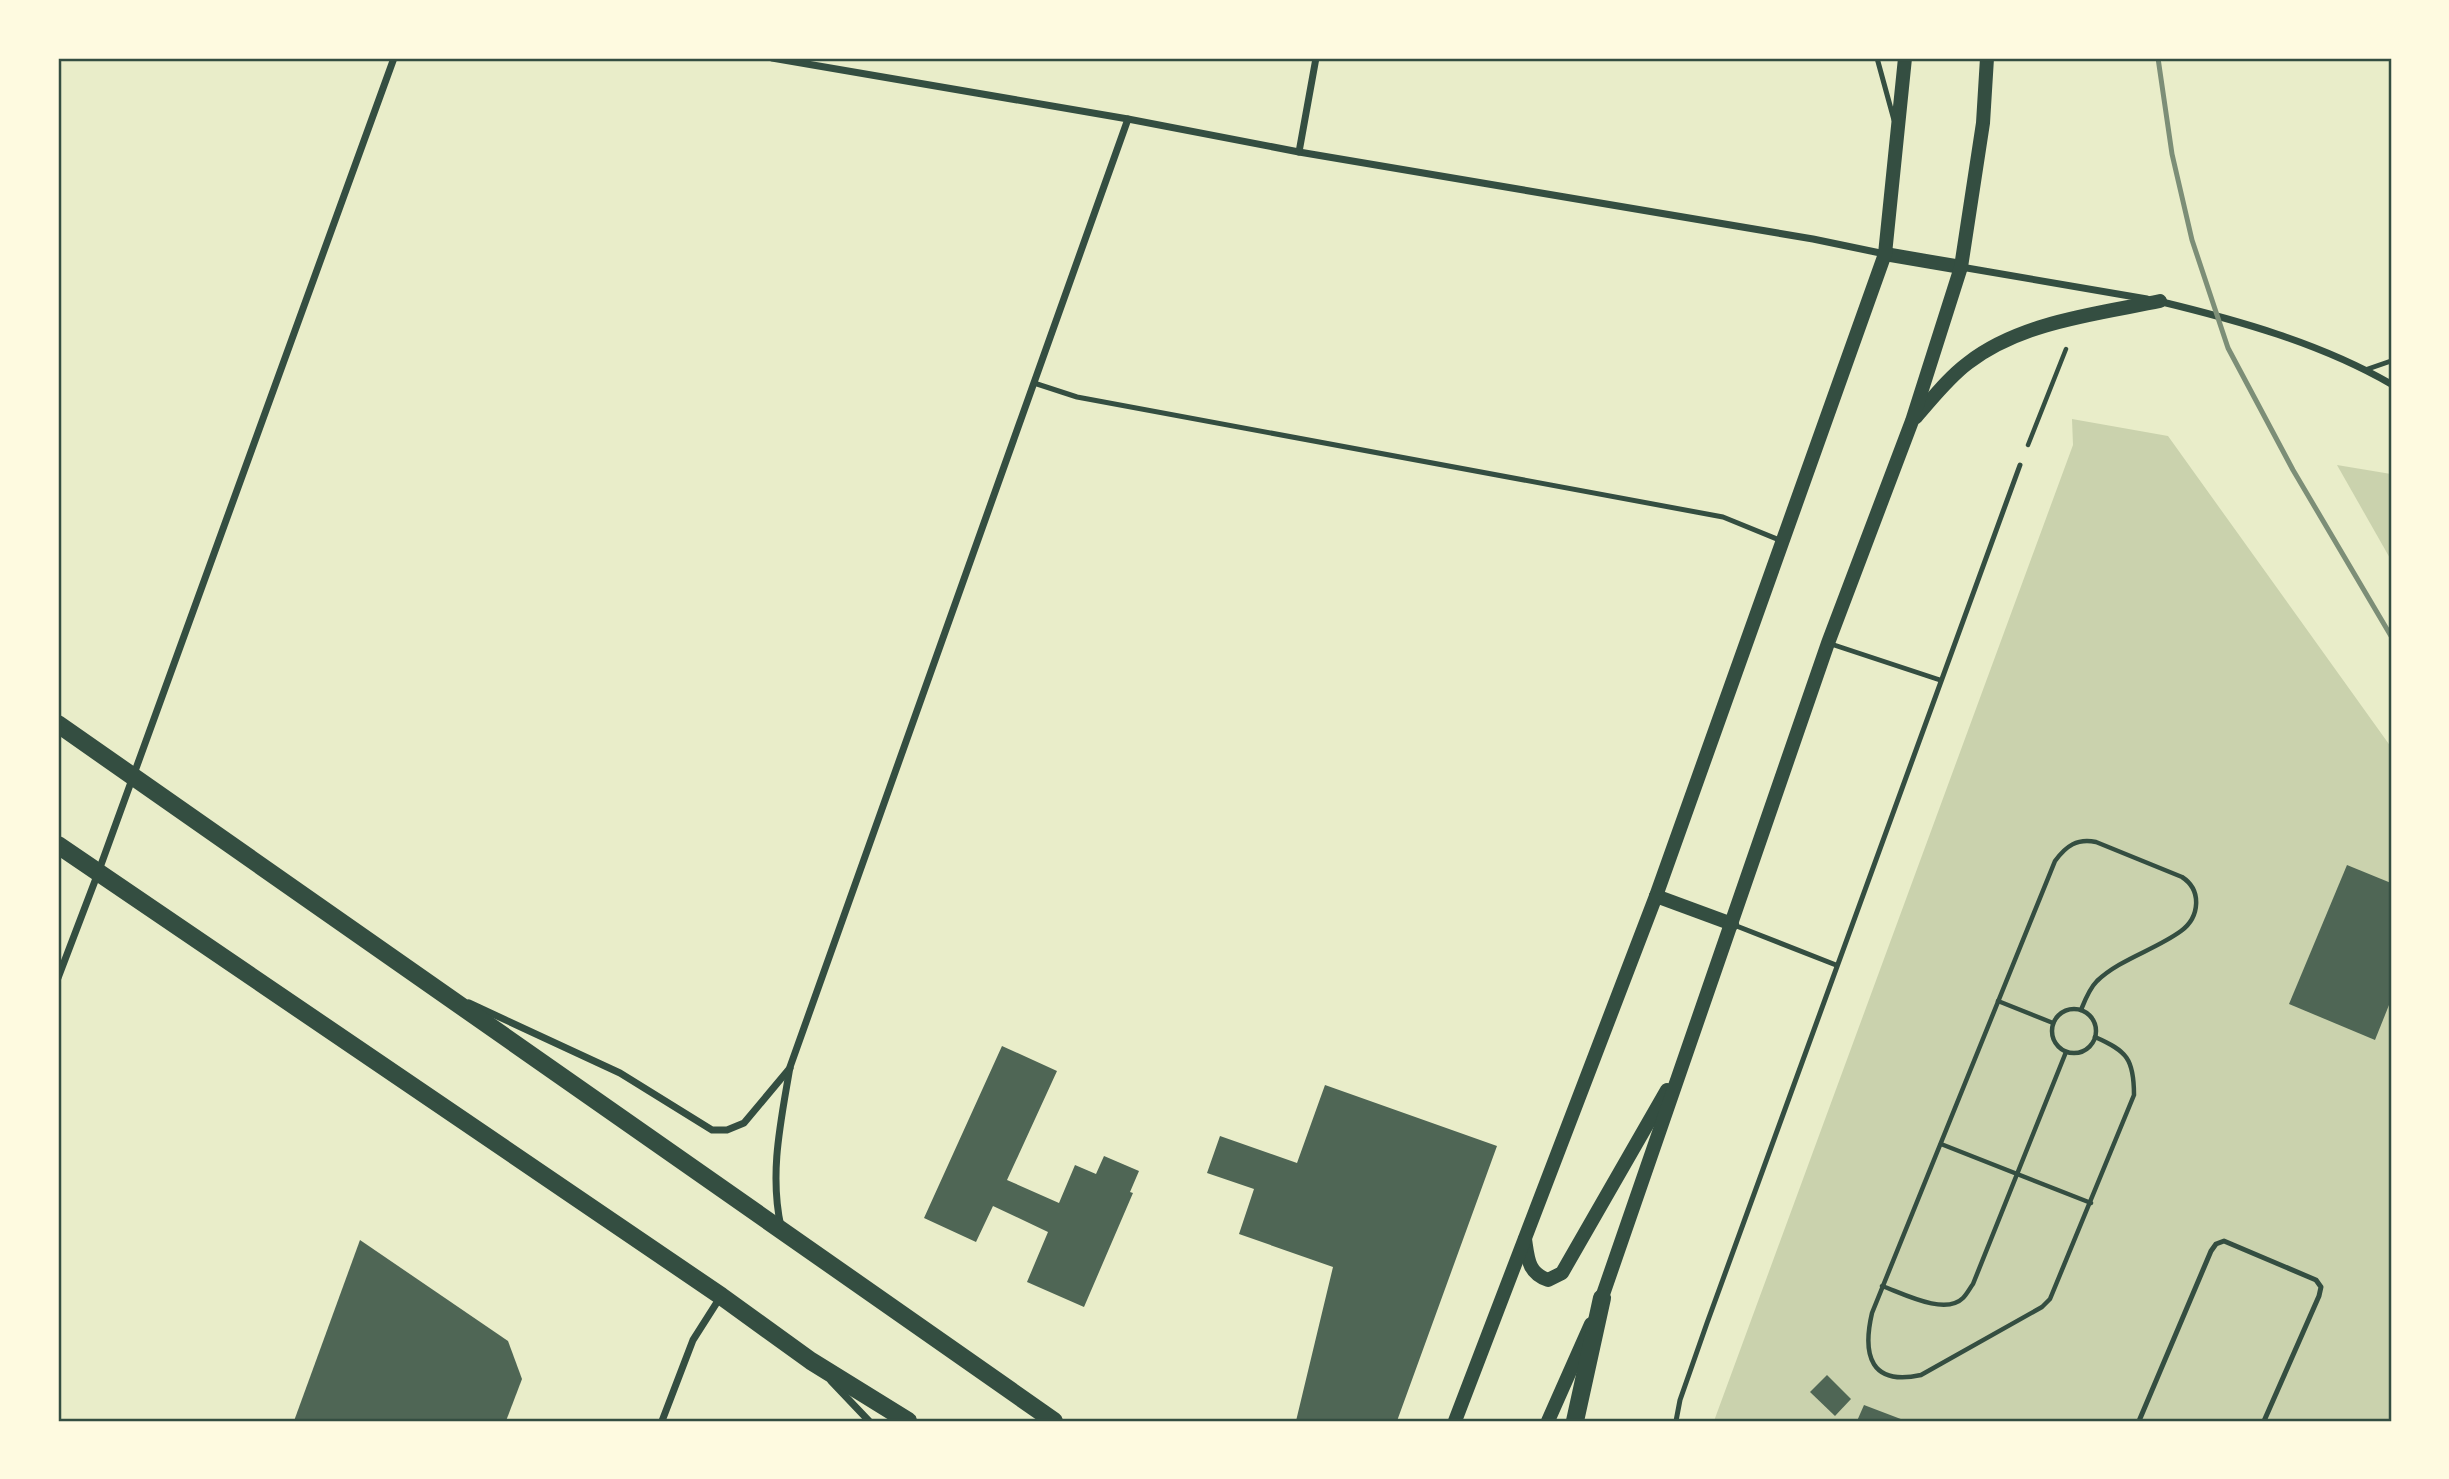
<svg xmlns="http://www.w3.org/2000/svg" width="2449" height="1479" font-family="Quicksand,sans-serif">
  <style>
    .green { fill: #cad2ad }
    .building { fill: #4f6655 }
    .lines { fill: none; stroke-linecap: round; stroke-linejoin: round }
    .path { stroke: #344e41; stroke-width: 4.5 }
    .service { stroke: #344e41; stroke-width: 5 }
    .minor { stroke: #344e41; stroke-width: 7 }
    .secondary { stroke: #344e41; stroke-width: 14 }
    .primary { stroke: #344e41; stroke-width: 18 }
    .rail { stroke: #7c8e77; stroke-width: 5 }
    .neatline { fill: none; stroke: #344e41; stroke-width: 2.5 }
  </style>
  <rect width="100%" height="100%" fill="#e9edc9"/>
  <!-- green -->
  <g class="green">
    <path d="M2072,419L2168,436L2391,747V1421H1714L2073,445Z"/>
    <path d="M2337,465L2391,474V560Z"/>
  </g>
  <!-- building -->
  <g class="building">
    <path d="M2347,865L2391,883V1000L2375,1040L2289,1004Z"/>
    <path d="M1002,1046L1057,1071L1007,1180L1059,1203L1075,1165L1096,1174L1104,1156L1139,1171L1130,1192L1133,1193L1084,1307L1027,1282L1048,1232L993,1206L976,1242L924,1218Z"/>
    <path d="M1325,1085L1497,1146L1397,1421H1296L1333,1267L1239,1234L1254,1189L1207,1173L1220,1136L1297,1163Z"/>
    <path d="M360,1240L508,1341L522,1379L506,1421H294Z"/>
    <path d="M1827,1375L1851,1399L1835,1416L1810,1392Z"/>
    <path d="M1864,1405L1906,1421H1857Z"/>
  </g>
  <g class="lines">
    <!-- path -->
    <g class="path">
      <path d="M2028,445L2066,349"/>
      <path d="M1998,1001L2053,1023"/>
      <circle cx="2074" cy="1031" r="22"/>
      <path d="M2081,1010C2085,1000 2089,989 2097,981C2120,959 2155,950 2181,931C2200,917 2202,890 2182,877L2096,842C2077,838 2066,846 2055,861L1872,1313C1862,1356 1871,1386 1921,1375L2042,1307L2050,1299L2134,1095C2134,1059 2127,1051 2095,1037"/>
      <path d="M1941,1144L2091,1203"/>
      <path d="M1882,1286C1902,1293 1945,1316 1963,1298C1967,1294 1970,1288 1973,1284L2066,1052"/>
    </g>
    <!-- service -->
    <g class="service">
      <path d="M1877,58L1894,120"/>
      <path d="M2365,370L2391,361"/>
      <path d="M1034,383L1077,397L1723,517L1782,541"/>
      <path d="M1831,644L1940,680"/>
      <path d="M1734,925L1836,965"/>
      <path d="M1676,1421L1680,1400L1707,1323L2020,465"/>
      <path d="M2139,1421L2211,1251L2216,1244L2224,1241L2316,1280L2321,1287L2319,1296L2264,1421"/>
    </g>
    <!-- minor -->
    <g class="minor">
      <path d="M772,58L1128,119L1299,152L1813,239L1885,254"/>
      <path d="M1299,152L1316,58"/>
      <path d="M1961,267L2147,299"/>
      <path d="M2158,301C2237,320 2320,343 2391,384"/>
      <path d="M58,978L98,873L394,58"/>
      <path d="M469,1003L620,1073L712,1130H727L744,1123L790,1068"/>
      <path d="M781,1227C769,1173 781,1121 790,1067L1128,119"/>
      <path d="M831,1381L869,1421"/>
      <path d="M662,1421L693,1340L721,1296"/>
    </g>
    <!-- secondary -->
    <g class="secondary">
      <path d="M1885,254L1961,267"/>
      <path d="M1916,417C1932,399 1948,378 1968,363C2021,322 2096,314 2160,301"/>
      <path d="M1656,896L1732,924"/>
      <path d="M1525,1239C1528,1259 1528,1273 1548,1280L1562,1273L1667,1090"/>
      <path d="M1599,1306L1828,643L1912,421L1961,267L1983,123L1987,58"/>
      <path d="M1455,1421L1656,896L1885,254L1905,58"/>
      <path d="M1548,1421L1591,1324"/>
    </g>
    <!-- primary -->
    <g class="primary">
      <path d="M58,724L1054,1421"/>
      <path d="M58,845L721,1296L811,1361L908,1421"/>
      <path d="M1575,1421L1602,1298"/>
    </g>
    <!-- rail -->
    <path class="rail" d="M2158,58L2172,154L2192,240L2228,348L2293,470L2391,636"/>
  </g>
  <!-- border -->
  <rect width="2449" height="1479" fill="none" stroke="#fefae0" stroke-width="119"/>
  <rect x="60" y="60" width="2330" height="1360" class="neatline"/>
</svg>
